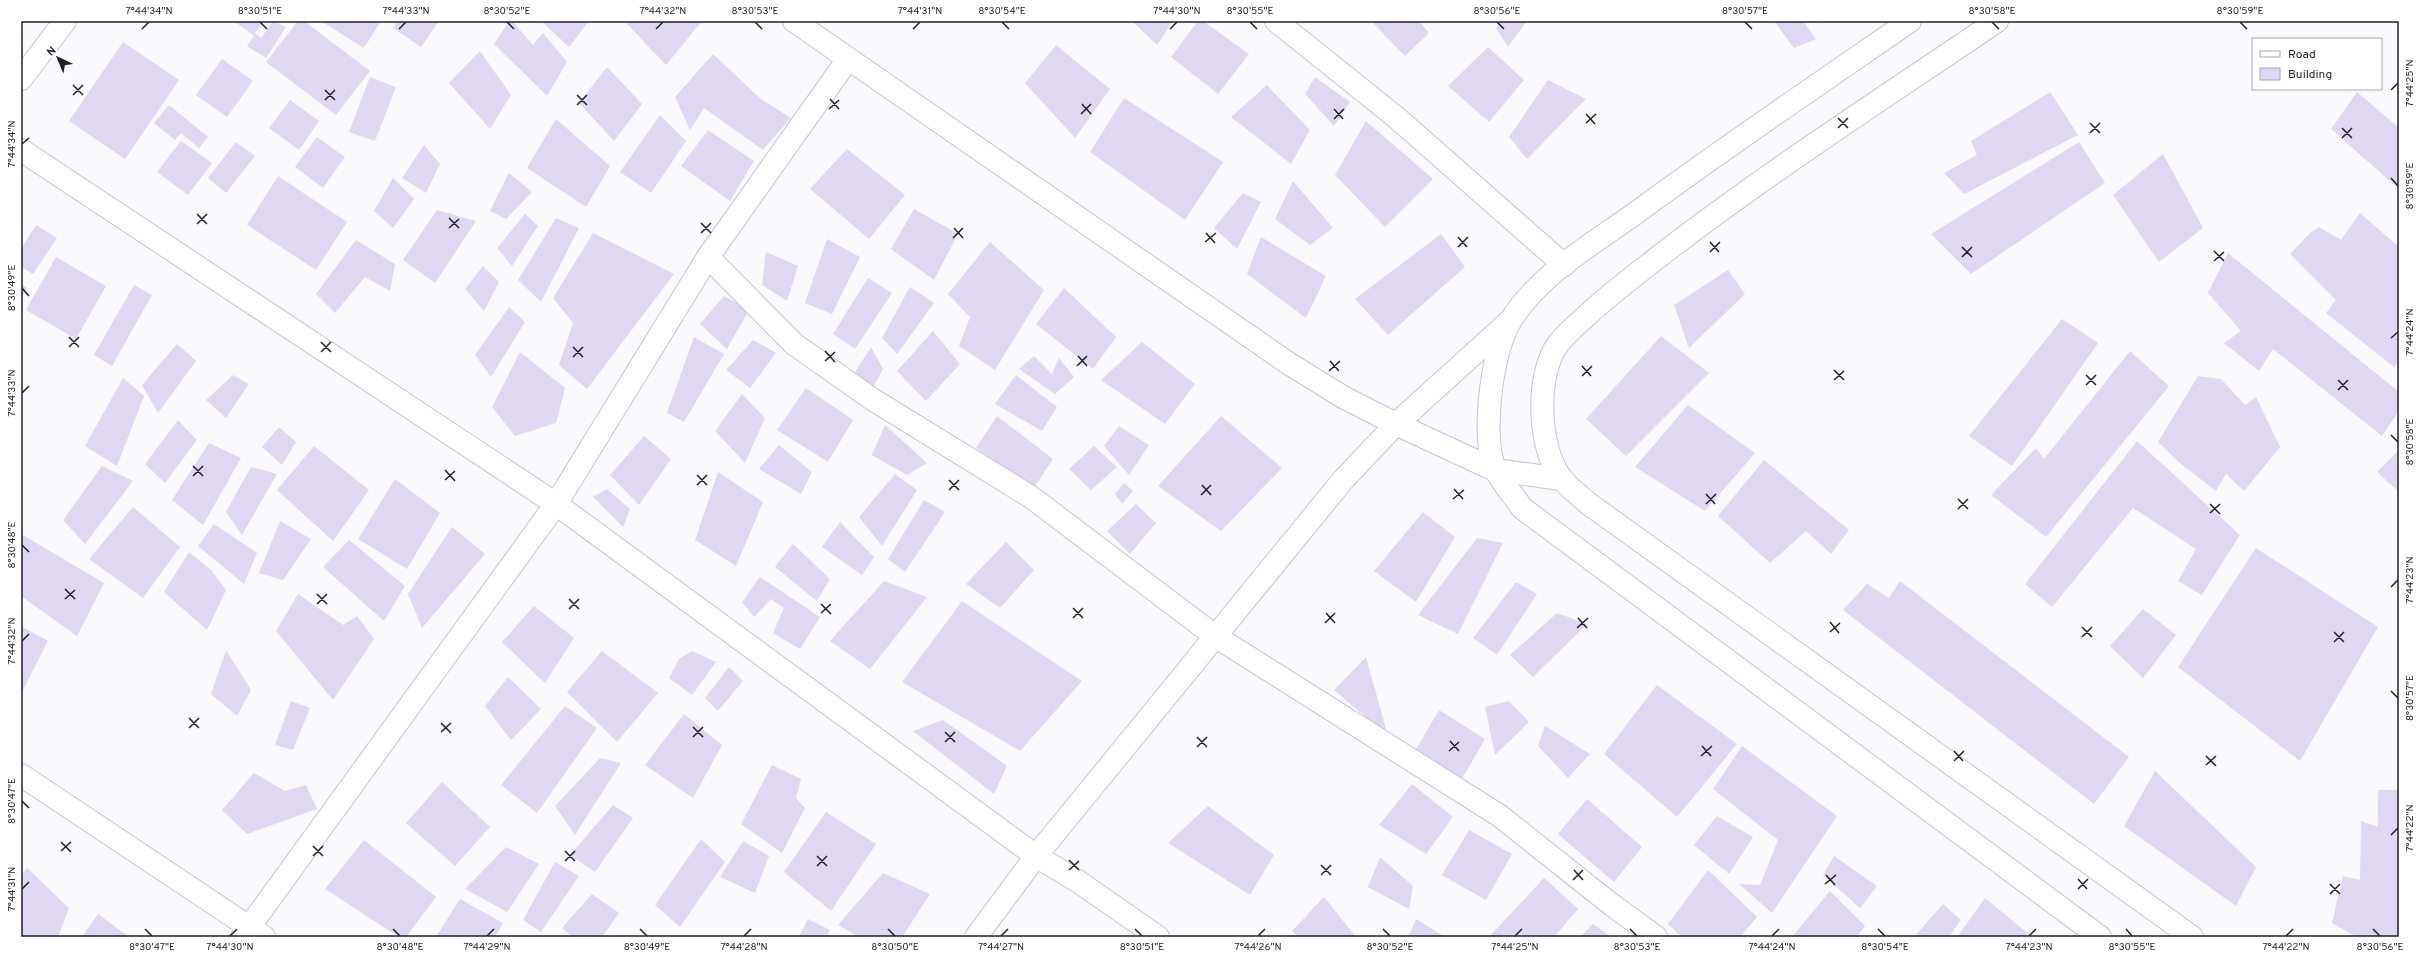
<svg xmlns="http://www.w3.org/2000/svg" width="2420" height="958" font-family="Overpass,sans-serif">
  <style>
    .building { fill: #e0d8f2 }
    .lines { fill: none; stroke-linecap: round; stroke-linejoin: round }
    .street-casing { stroke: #c8c1da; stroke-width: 24 }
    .primary-casing { stroke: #c8c1da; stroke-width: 24 }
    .street { stroke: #fff; stroke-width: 22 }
    .primary { stroke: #fff; stroke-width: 22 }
    .ticks { fill: none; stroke: #211f28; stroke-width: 1.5 }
    .neatline { fill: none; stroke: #211f28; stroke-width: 1.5 }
    .ticks-label { font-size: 10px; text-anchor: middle; fill: #211f28 }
  </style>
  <rect width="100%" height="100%" fill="#faf9fe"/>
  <!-- building -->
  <g class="building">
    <path d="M234,21H264L255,33L261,38L273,21L286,27L266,58L247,46L254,36Z"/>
    <path d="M298,21H304L370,71L336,115L266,62Z"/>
    <path d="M321,21H381L364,48Z"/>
    <path d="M398,21H439L421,47L393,28Z"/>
    <path d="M509,21H512L533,45L543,33L567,62L547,96L494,44Z"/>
    <path d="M541,21H589L569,47Z"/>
    <path d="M630,21H702L666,65L627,24Z"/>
    <path d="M1132,21H1173L1157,45Z"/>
    <path d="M1198,21H1203L1249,54L1218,94L1171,57Z"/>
    <path d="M1376,21H1419L1429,33L1405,56L1374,24Z"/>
    <path d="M1500,21H1527L1508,47L1496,28Z"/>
    <path d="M1774,21H1803L1816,39L1794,48Z"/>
    <path d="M123,42L179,80L125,159L69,121Z"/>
    <path d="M1056,45L1110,89L1075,138L1025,83Z"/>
    <path d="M1488,47L1524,80L1489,122L1448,86Z"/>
    <path d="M480,51L511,95L490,129L449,83Z"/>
    <path d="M713,54L761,99L791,118L763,150L704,108L690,130L675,97Z"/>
    <path d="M222,59L253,81L227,117L196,95Z"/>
    <path d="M607,67L642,104L614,141L579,103Z"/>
    <path d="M370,77L396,87L375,141L349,132Z"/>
    <path d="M1315,77L1350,102L1334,126L1305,94Z"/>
    <path d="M1548,80L1586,99L1527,159L1509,137Z"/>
    <path d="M1267,85L1310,130L1291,164L1231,117Z"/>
    <path d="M2050,92L2078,135L1964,194L1944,173L1977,155L1971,141Z"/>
    <path d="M2357,92L2399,128V189L2331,129Z"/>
    <path d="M1124,98L1223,162L1185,220L1090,152Z"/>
    <path d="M290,100L319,121L299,150L269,128Z"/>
    <path d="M169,105L208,137L199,148L181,133L175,140L154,123Z"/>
    <path d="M660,115L686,141L651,193L620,172Z"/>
    <path d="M556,119L610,166L586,207L527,168Z"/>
    <path d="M1366,121L1433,179L1385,227L1335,175Z"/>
    <path d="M708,130L754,161L730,201L681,166Z"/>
    <path d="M317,137L345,157L323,188L295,167Z"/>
    <path d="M181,141L212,163L188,195L157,172Z"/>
    <path d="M236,142L255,156L226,193L208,178Z"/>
    <path d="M2079,142L2105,183L1971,274L1931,234Z"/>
    <path d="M424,145L440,164L426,193L402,178Z"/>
    <path d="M847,149L905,195L869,239L810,189Z"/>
    <path d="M2163,154L2203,228L2159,262L2113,195Z"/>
    <path d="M509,173L532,192L506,219L490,211Z"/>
    <path d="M278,176L347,222L316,270L247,225Z"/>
    <path d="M393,178L414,199L393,228L374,211Z"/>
    <path d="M1293,181L1333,228L1310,245L1275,219Z"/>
    <path d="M1243,193L1261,202L1237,249L1214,228Z"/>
    <path d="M914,209L958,234L934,280L891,249Z"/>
    <path d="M437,210L476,221L435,283L403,260Z"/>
    <path d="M2360,213L2399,247V361L2394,367L2326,313L2336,300L2290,254L2310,233L2319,227L2341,240Z"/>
    <path d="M525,214L538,226L512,266L497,248Z"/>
    <path d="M556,218L579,228L541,302L518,280Z"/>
    <path d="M36,225L57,238L33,274L21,267V249Z"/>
    <path d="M593,233L674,274L587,389L559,365L573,323L553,298Z"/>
    <path d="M1441,234L1465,267L1388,335L1355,299Z"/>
    <path d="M1261,237L1326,276L1306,318L1247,274Z"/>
    <path d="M827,239L860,257L832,314L805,303Z"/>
    <path d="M356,240L395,264L390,291L365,277L335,313L316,294Z"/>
    <path d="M990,242L1044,290L995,370L959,346L970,317L948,294Z"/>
    <path d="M766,252L798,266L787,301L762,285Z"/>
    <path d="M2228,253L2399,392V411L2382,436L2273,349L2259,371L2224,343L2241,331L2208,293Z"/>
    <path d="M56,257L106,286L76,339L26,310Z"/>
    <path d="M483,266L499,282L484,311L465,289Z"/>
    <path d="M1728,270L1745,294L1689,348L1674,305Z"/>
    <path d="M868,278L892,293L855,349L833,334Z"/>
    <path d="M21,284L27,288L21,298Z"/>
    <path d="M134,285L152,295L112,366L94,355Z"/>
    <path d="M910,287L934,303L897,354L882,338Z"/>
    <path d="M1064,288L1116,337L1093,369L1036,324Z"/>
    <path d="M724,296L749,310L727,349L700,324Z"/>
    <path d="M509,307L525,322L491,377L475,355Z"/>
    <path d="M2062,319L2098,343L2012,466L1969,436Z"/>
    <path d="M933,331L960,364L926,401L897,371Z"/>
    <path d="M1661,336L1709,373L1626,456L1586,419Z"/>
    <path d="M694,337L724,354L684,422L667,413Z"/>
    <path d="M753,340L776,353L750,388L726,370Z"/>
    <path d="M1142,342L1195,384L1165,424L1101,380Z"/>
    <path d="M177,344L196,361L158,413L142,385Z"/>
    <path d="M871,347L883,369L871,391L854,374Z"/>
    <path d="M2130,351L2169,386L2046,537L1991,495L2036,448L2044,459Z"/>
    <path d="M520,352L565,388L556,423L515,436L492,407Z"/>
    <path d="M1034,356L1052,374L1059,358L1074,377L1055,394L1019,369Z"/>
    <path d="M233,375L249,384L226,418L206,400Z"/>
    <path d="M1016,375L1057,407L1042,431L995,404Z"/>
    <path d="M2198,376L2221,379L2245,405L2256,397L2280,447L2244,491L2226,474L2216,491L2181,464L2158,442Z"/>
    <path d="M123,378L144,396L117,466L85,446Z"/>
    <path d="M806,388L853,420L828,462L777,430Z"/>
    <path d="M742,394L765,418L745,463L715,431Z"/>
    <path d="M1688,405L1755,453L1705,511L1635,467Z"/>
    <path d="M997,416L1053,459L1033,489L976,448Z"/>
    <path d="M1221,416L1282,468L1221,531L1158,486Z"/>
    <path d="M178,420L197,440L165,483L145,464Z"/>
    <path d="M885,425L927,463L907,475L872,455Z"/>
    <path d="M1119,426L1149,445L1129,475L1104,446Z"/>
    <path d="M279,427L296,442L282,465L262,447Z"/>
    <path d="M644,436L671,459L639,505L610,475Z"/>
    <path d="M2137,441L2240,535L2202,595L2178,581L2196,549L2133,508L2052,607L2025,584Z"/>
    <path d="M209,443L241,458L203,525L172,500Z"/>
    <path d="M779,445L812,472L801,494L759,469Z"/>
    <path d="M314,446L369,490L333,541L277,490Z"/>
    <path d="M1094,446L1117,467L1091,490L1069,469Z"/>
    <path d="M2399,450V492L2377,472Z"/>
    <path d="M1764,460L1849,530L1831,554L1806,531L1770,563L1718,516Z"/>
    <path d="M102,466L133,481L85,544L63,520Z"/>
    <path d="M251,467L277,474L242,535L226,512Z"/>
    <path d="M718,472L763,502L736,566L695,540Z"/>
    <path d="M895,474L917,490L882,546L859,517Z"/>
    <path d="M395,479L440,513L407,569L358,539Z"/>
    <path d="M1124,483L1133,491L1122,504L1115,494Z"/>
    <path d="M607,489L630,509L623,527L593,497Z"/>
    <path d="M924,500L945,512L905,572L888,559Z"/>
    <path d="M1136,504L1156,523L1130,554L1107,531Z"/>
    <path d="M133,507L180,547L143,598L89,559Z"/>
    <path d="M1423,512L1455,537L1416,602L1374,571Z"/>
    <path d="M280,521L311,539L283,580L259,573Z"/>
    <path d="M840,522L874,557L862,575L822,547Z"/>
    <path d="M214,524L257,553L244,584L198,546Z"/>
    <path d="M452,527L485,554L422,628L408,594Z"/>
    <path d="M21,534L104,583L77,636L21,596Z"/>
    <path d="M1477,538L1503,543L1458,634L1418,615Z"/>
    <path d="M349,540L405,586L384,621L323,567Z"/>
    <path d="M1006,542L1034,570L1000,608L966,584Z"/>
    <path d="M793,544L830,579L817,601L775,567Z"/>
    <path d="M2256,548L2378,627L2300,761L2178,667Z"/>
    <path d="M189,552L211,570L226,590L207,630L164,592Z"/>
    <path d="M760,577L820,617L800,649L773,633L784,608L771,599L754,617L742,602Z"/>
    <path d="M884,581L927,597L870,669L830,641Z"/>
    <path d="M1900,581L2129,757L2094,804L1843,610L1867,584L1889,598Z"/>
    <path d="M1516,582L1537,594L1497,655L1473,638Z"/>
    <path d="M298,594L343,625L357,616L374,639L333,700L276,631Z"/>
    <path d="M962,601L1082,681L1020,751L902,682Z"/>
    <path d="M534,606L574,638L545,683L502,642Z"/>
    <path d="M2143,609L2176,635L2143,678L2110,646Z"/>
    <path d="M1557,613L1587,624L1533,677L1510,655Z"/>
    <path d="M21,626L48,641L23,690H21Z"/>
    <path d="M226,650L251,690L237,716L211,694Z"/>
    <path d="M602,651L658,693L617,742L567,692Z"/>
    <path d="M692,651L716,662L692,695L669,678L679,659Z"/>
    <path d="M1366,657L1388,736L1334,690Z"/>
    <path d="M729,667L743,681L718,711L705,698Z"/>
    <path d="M508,677L541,709L511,740L485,706Z"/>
    <path d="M1657,685L1737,744L1677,817L1604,754Z"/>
    <path d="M291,701L310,708L293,750L275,745Z"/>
    <path d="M1509,701L1529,722L1495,755L1485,707Z"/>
    <path d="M565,706L597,728L537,813L501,785Z"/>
    <path d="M1439,710L1485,739L1460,782L1415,751Z"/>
    <path d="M684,714L722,745L693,798L645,765Z"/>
    <path d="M943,720L1007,766L994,794L913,731Z"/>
    <path d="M1545,726L1590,754L1568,778L1538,746Z"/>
    <path d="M1742,746L1837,816L1772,913L1739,884L1760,885L1778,840L1713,789Z"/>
    <path d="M600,758L621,763L575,835L555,806Z"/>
    <path d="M772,765L801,779L796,798L805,808L782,853L741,824Z"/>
    <path d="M2155,771L2256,867L2236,906L2124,826Z"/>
    <path d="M254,773L285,791L306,785L317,809L247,834L222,810Z"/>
    <path d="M442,782L490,827L455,866L406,823Z"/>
    <path d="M1412,784L1453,817L1426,854L1379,825Z"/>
    <path d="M2378,790H2399V937H2357L2332,923L2343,876L2360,880L2361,821L2378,827Z"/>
    <path d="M1587,799L1642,847L1614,882L1558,834Z"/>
    <path d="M613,805L633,818L595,872L570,855Z"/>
    <path d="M1208,806L1274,855L1250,895L1168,843Z"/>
    <path d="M826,812L876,844L831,911L784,872Z"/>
    <path d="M1717,816L1753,837L1729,874L1694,845Z"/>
    <path d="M1469,830L1512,854L1486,900L1442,875Z"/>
    <path d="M701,839L725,862L680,927L655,905Z"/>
    <path d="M364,840L436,897L406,937H399L325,889Z"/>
    <path d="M743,841L769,856L755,893L720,877Z"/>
    <path d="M506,847L539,864L507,912L465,889Z"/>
    <path d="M1834,856L1877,886L1860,908L1823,875Z"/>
    <path d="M1380,857L1413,886L1409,909L1368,887Z"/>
    <path d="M555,862L579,876L541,932L523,920Z"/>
    <path d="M27,868L69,908L58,937H24L21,934V876Z"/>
    <path d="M1708,870L1757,917L1740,937H1682L1668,924Z"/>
    <path d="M883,873L930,894L902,937H859L838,925Z"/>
    <path d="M1544,878L1578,909L1554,937H1489Z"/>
    <path d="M1830,891L1865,926L1857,937H1792Z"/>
    <path d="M592,894L619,913L602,937H572L562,928Z"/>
    <path d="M1324,897L1356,937H1298L1292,931Z"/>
    <path d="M1985,898L2032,937H1957Z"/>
    <path d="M460,899L503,923L495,937H436Z"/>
    <path d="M1943,904L1961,920L1949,937H1914Z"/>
    <path d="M98,914L129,937H82Z"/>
    <path d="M808,919L830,930L827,937H799Z"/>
    <path d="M1416,919L1445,937H1408Z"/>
    <path d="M1593,924L1611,937H1580Z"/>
  </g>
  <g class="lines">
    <!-- street casing -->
    <g class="street-casing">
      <g id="street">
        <path d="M794,21L1288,363L1343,397L1396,424L1495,470L1561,479"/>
        <path d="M1276,21L1397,118L1564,265"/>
        <path d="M21,79L65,21"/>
        <path d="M21,150L556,504L1036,856L1079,882L1158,937"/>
        <path d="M708,257L794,344L872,399L1031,497L1215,636L1500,816L1612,905L1656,937"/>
        <path d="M21,775L264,937"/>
        <path d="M242,937L556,504L708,257L848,59"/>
        <path d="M976,937L1036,856L1343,480L1396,424L1510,321"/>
      </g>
    </g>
    <!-- primary casing -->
    <g class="primary-casing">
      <g id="primary">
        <path d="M1910,21C1817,85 1724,148 1633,215C1591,245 1539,275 1511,320C1492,349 1480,440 1496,471C1503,484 1514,496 1522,508L2100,937"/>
        <path d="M1997,21C1888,95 1778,166 1674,245C1643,269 1612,292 1584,318C1575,326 1565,335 1558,344C1535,375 1538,450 1562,479C1569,488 1580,496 1589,504L2192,937"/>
      </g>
    </g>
    <!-- street -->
    <use href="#street" class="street"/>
    <!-- primary -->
    <use href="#primary" class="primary"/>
  </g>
  <!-- ticks -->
  <path class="ticks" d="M260,22L267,29M507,22L514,29M755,22L762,29M1002,22L1009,29M1250,22L1257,29M1497,22L1504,29M1745,22L1752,29M1992,22L1999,29M2240,22L2247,29M142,29L149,22M399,29L406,22M656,29L663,22M913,29L920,22M1170,29L1177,22M73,85L83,95M325,90L335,100M2391,90L2398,83M73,95L83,85M577,95L587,105M830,99L839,109M325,100L335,90M1082,104L1091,114M577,105L587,95M829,109L839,100M1334,109L1343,119M1081,114L1091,104M1586,114L1595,124M1838,118L1848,128M1334,119L1344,109M1586,123L1596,114M2090,123L2100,133M1838,128L1848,118M2342,128L2352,138M2090,133L2100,123M2342,138L2352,128M22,144L29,138M2391,178L2398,186M197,214L207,224M449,218L459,228M701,223L711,233M197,224L207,214M449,228L459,219M954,228L963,238M701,233L711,223M1206,233L1215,243M1458,237L1467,247M953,238L963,228M1205,242L1216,233M1710,242L1719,252M1458,247L1468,237M1962,247L1972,257M2214,251L2224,261M1710,252L1720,242M1962,257L1972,247M2214,261L2224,252M22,288L29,296M69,337L79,347M2391,338L2398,332M321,342L331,352M69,347L79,337M573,347L583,357M825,351L835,362M321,352L331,342M1078,356L1087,366M573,357L583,347M825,361L835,352M1330,361L1339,371M1077,366L1087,356M1582,366L1591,376M1834,370L1844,380M1329,371L1340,361M2086,375L2096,385M1582,376L1592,366M1834,380L1844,371M2338,380L2348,390M2086,385L2096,375M2338,390L2348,380M22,393L29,386M2391,435L2398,442M193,466L203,476M445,470L455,481M697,475L707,485M193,476L203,466M445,480L455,471M949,480L959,490M697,485L707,475M1202,485L1211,495M1454,489L1463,499M949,490L959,480M1706,494L1715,504M1201,495L1211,485M1453,499L1464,490M1958,499L1968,509M1706,504L1716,494M2210,504L2220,514M1958,509L1968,499M2210,513L2220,504M22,545L29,552M2391,587L2398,580M65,589L75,599M317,594L327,604M65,599L75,590M569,599L579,609M317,604L327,594M821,604L831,614M1073,608L1083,618M569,609L579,599M821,613L831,604M1326,613L1335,623M1073,618L1083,608M1578,618L1587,628M1830,622L1839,633M1325,623L1335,613M2082,627L2092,637M1577,628L1588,618M1830,632L1840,623M2334,632L2344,642M2082,637L2092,627M22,641L29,634M2334,642L2344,632M2391,691L2398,698M189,718L199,728M441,723L451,733M693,727L703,737M189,728L199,718M441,732L451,723M945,732L955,742M693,737L703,727M1197,737L1207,747M1450,741L1459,751M945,742L955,732M1702,746L1711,756M1197,747L1207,737M1449,751L1459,742M1954,751L1963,761M1701,756L1712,746M2206,756L2216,766M1954,761L1964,751M2206,765L2216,756M22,801L29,808M2391,835L2398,828M61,842L71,852M313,846L323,856M61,851L71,842M565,851L575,861M313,856L323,846M817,856L827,866M1069,860L1079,870M565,861L575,851M1321,865L1331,875M817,866L827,856M1069,870L1079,861M1574,870L1583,880M1321,875L1331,865M1826,875L1835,885M2078,879L2087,889M1573,880L1583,870M1825,884L1836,875M2330,884L2340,894M22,889L29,882M2078,889L2088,879M2330,894L2340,884M145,929L152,936M393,929L400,936M640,929L647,936M888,929L895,936M1135,929L1142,936M1383,929L1390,936M1630,929L1637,936M1878,929L1885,936M2126,929L2132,936M2373,929L2380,936M230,936L237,929M487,936L494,929M744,936L751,929M1001,936L1008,929M1258,936L1265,929M1515,936L1522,929M1772,936L1779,929M2029,936L2036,929M2286,936L2293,929"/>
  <!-- border -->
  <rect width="2420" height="958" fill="none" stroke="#ffffff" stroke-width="44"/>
  <!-- legend -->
  <rect x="2252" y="38" width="130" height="52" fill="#ffffff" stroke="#a6a5a9"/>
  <rect x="2260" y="51" width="20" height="6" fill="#ffffff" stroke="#a6a5a9"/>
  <text x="2288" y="58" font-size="12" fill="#211f28">Road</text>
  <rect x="2260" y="68" width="20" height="12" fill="#e0d8f2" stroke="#a6a5a9"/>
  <text x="2288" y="78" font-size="12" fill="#211f28">Building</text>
  <!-- north arrow -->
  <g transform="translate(58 58) rotate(316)" stroke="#ffffff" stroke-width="3" paint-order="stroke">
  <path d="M0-3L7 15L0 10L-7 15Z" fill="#211f28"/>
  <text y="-6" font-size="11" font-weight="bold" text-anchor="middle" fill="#211f28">N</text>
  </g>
  <rect x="22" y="22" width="2376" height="914" class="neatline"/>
  <g class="ticks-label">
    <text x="149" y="14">7°44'34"N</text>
    <text x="260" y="14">8°30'51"E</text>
    <text x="406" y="14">7°44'33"N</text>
    <text x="507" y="14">8°30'52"E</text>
    <text x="663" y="14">7°44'32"N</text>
    <text x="755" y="14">8°30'53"E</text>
    <text x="920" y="14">7°44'31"N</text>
    <text x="1002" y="14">8°30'54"E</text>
    <text x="1177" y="14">7°44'30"N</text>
    <text x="1250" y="14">8°30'55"E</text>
    <text x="1497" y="14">8°30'56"E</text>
    <text x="1745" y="14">8°30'57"E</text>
    <text x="1992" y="14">8°30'58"E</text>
    <text x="2240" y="14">8°30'59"E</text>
    <text transform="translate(2409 83) rotate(-90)" y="4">7°44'25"N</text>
    <text transform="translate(11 144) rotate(-90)" y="4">7°44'34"N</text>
    <text transform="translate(2409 186) rotate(-90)" y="4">8°30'59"E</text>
    <text transform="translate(11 288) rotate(-90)" y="4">8°30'49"E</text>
    <text transform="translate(2409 332) rotate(-90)" y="4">7°44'24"N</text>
    <text transform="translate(11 393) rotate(-90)" y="4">7°44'33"N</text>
    <text transform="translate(2409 442) rotate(-90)" y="4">8°30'58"E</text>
    <text transform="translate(11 545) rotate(-90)" y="4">8°30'48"E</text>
    <text transform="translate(2409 580) rotate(-90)" y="4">7°44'23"N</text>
    <text transform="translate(11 641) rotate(-90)" y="4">7°44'32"N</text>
    <text transform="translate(2409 698) rotate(-90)" y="4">8°30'57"E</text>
    <text transform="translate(11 801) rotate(-90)" y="4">8°30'47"E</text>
    <text transform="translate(2409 828) rotate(-90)" y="4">7°44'22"N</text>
    <text transform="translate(11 889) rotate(-90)" y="4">7°44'31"N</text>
    <text x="152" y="950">8°30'47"E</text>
    <text x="230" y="950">7°44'30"N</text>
    <text x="400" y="950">8°30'48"E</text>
    <text x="487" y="950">7°44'29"N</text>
    <text x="647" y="950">8°30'49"E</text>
    <text x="744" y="950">7°44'28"N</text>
    <text x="895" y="950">8°30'50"E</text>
    <text x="1001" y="950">7°44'27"N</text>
    <text x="1142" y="950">8°30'51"E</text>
    <text x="1258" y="950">7°44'26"N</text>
    <text x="1390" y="950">8°30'52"E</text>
    <text x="1515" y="950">7°44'25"N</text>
    <text x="1637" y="950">8°30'53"E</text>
    <text x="1772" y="950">7°44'24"N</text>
    <text x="1885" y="950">8°30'54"E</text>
    <text x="2029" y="950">7°44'23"N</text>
    <text x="2132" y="950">8°30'55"E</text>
    <text x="2286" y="950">7°44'22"N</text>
    <text x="2380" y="950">8°30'56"E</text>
  </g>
</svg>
